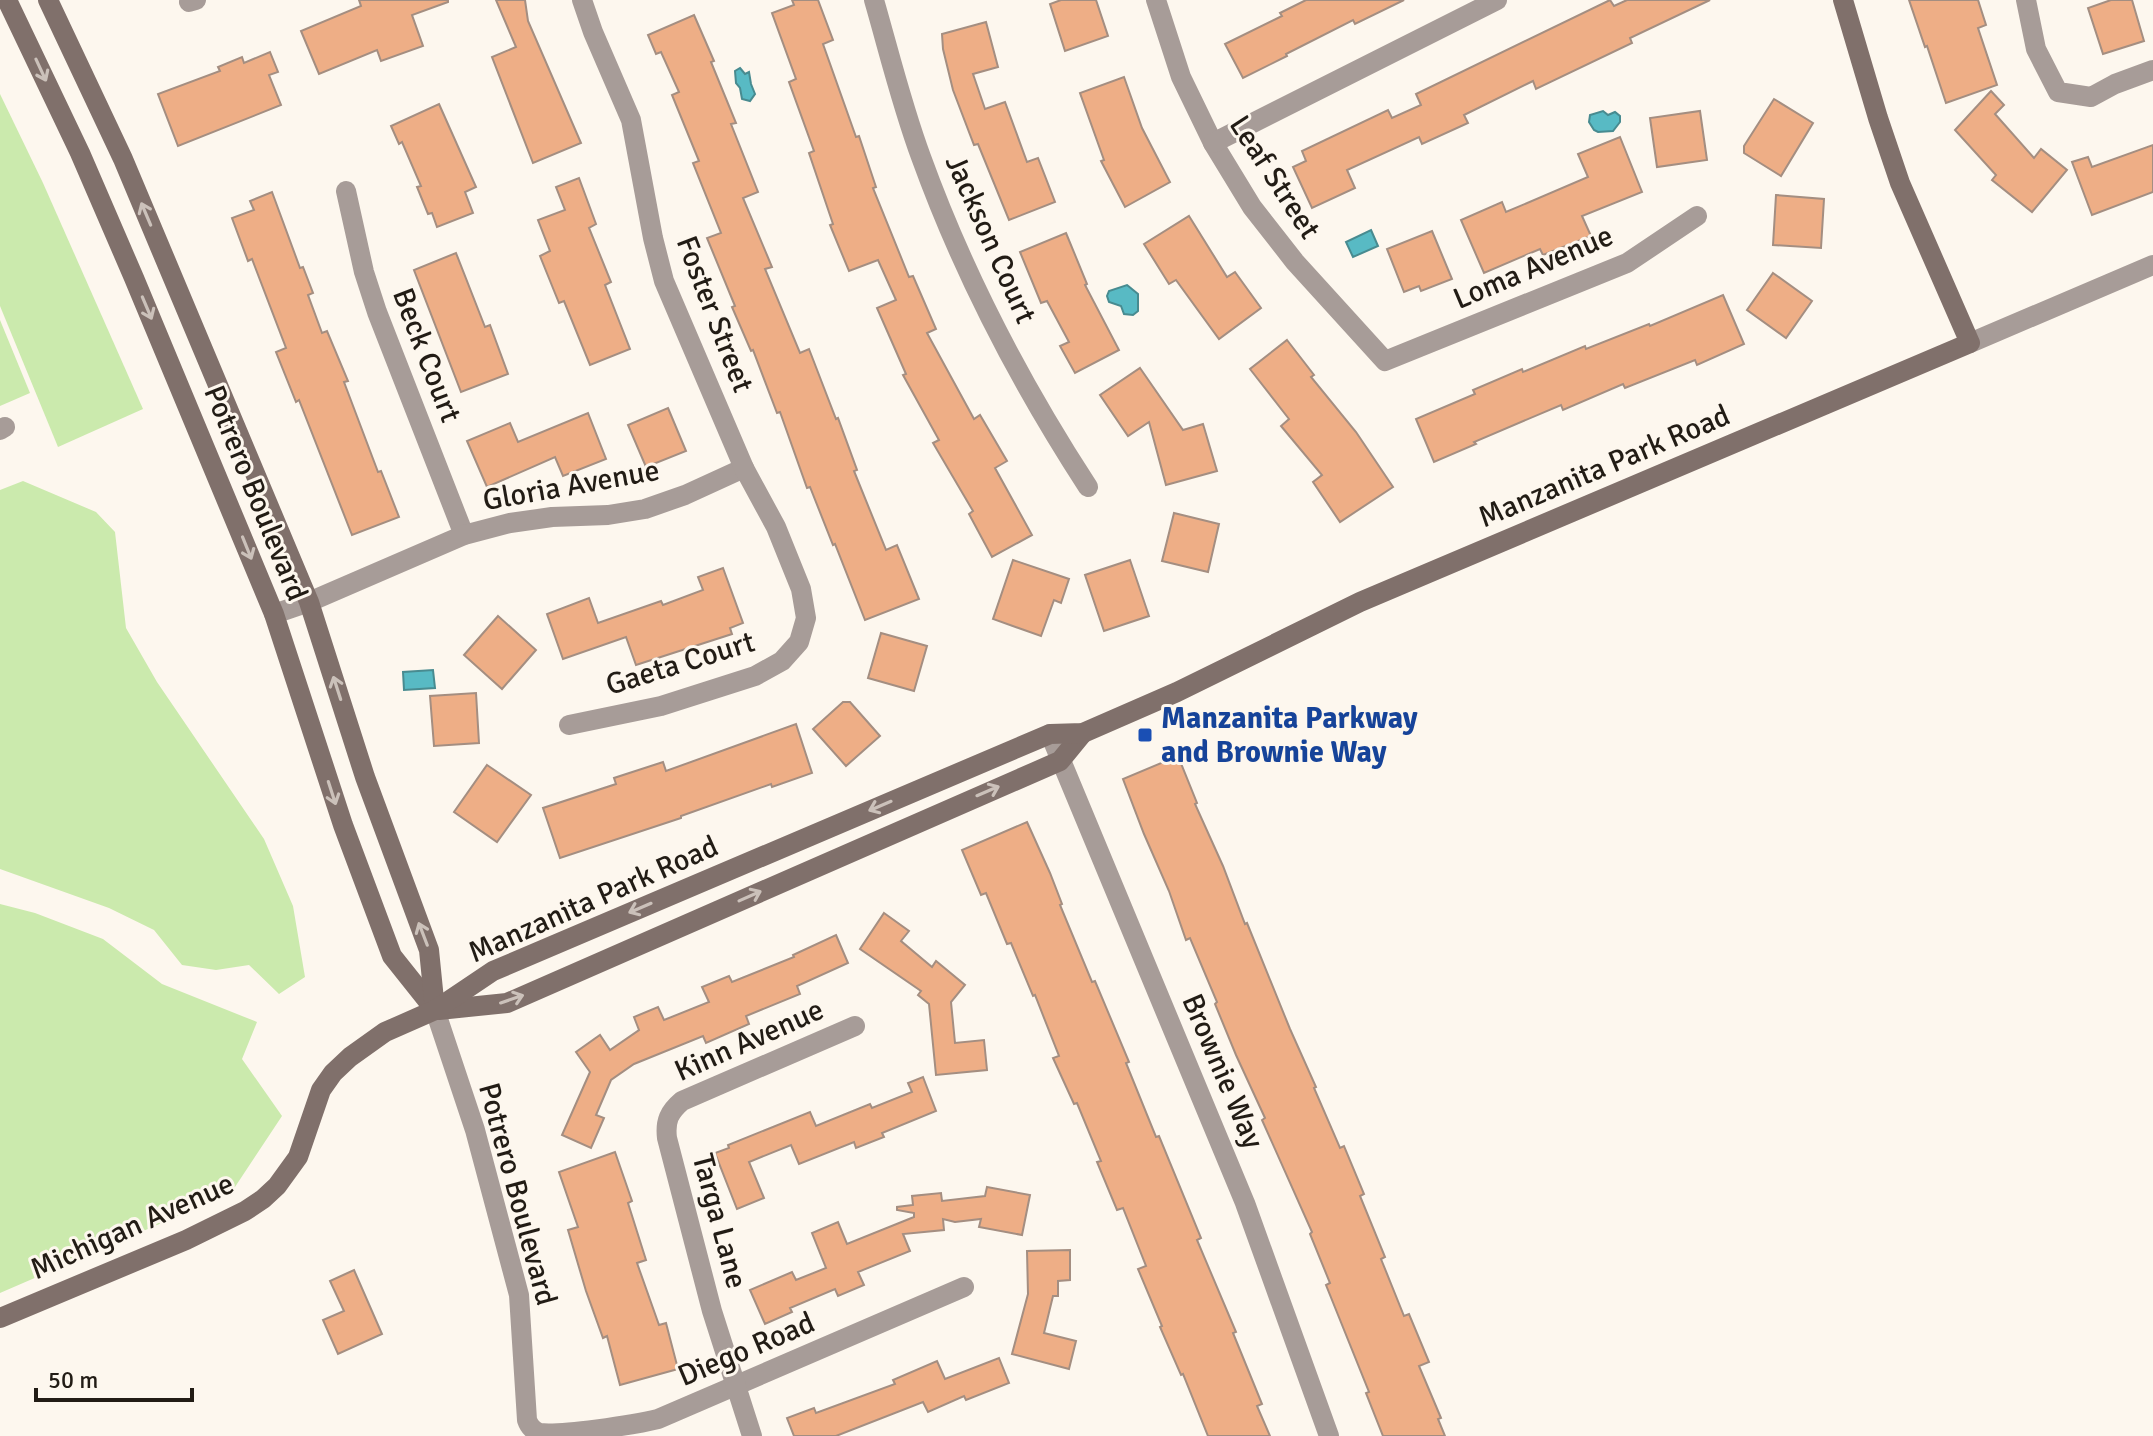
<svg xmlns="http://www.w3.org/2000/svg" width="2153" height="1436" font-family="Signika,sans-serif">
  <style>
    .green { fill: #cbeaad }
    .water { fill: #58bac4; stroke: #488b90; stroke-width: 2 }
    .building { fill: #eeae86; stroke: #a48e81; stroke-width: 2 }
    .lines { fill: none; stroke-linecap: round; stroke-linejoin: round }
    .street { stroke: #a79c98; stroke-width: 20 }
    .secondary { stroke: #80706b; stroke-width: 20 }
    .oneway { stroke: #cbc1ba }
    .transit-dot { fill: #1a4fb4; stroke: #fdf7ee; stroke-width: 3 }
    .labels { text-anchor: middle; stroke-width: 6; stroke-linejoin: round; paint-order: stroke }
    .street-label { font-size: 30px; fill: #221c15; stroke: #fdf7ee }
    .transit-label { font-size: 30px; font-weight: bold; fill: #164399; stroke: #fdf7ee; text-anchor: start }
  </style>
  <rect width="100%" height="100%" fill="#fdf7ee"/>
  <!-- green -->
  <g class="green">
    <path d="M0,94L43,183L143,409L58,447L0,306Z"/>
    <path d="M0,320L30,393L0,406Z"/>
    <path d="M23,481L96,512L115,532L126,628L157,682L264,839L293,906L305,977L279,994L249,965L216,970L182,965L154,930L109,908L0,869V490Z"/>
    <path d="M0,904L35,913L103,939L162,984L257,1022L242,1059L282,1116L231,1193L0,1293Z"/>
  </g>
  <!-- water -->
  <g class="water">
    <path d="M740,68L745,74L749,72L751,84L755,94L750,101L742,99L740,88L736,83L735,71Z"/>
    <path d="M1603,111L1608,115L1615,112L1620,116V122L1613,131L1598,132L1594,130L1589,122L1590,115Z"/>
    <path d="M1371,230L1378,246L1353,257L1346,242Z"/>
    <path d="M1127,285L1138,294V311L1133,315L1124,314L1121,306L1109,302L1107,296L1109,291Z"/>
    <path d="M433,670L435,688L404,690L403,672Z"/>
  </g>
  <!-- building -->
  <g class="building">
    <path d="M359,0H448V2L412,15L423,46L381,61L377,50L319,74L301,31L361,6Z"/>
    <path d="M496,0H525L528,21L581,143L533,163L492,57L516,47Z"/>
    <path d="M792,0H818L833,40L823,44L856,137L859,136L876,187L873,188L909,277L913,276L936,329L927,333L974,419L980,415L1007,461L995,468L1032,535L992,557L969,514L973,511L933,443L939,440L903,375L906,374L877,308L896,300L878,260L849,271L830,225L833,224L809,153L814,151L789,82L796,79L772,13L794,5Z"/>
    <path d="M1061,0H1096L1108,36L1065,51L1050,4Z"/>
    <path d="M1306,0H1404L1355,24L1353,20L1286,54L1287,56L1243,78L1225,44L1282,16L1280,13Z"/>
    <path d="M1610,0L1614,6L1627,0H1710L1630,38L1632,43L1536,89L1533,81L1464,115L1468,123L1422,144L1419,137L1347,170L1355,188L1312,208L1293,167L1306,161L1302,151L1388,110L1392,118L1421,105L1416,94Z"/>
    <path d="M1909,0H1978L1986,25L1978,28L1997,85L1946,103L1927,46L1925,47Z"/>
    <path d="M2111,0H2132L2144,41L2103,54L2088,8Z"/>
    <path d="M694,15L714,61L711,62L736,123L731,124L758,192L743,198L772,267L765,269L800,353L809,349L836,419L838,418L857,470L854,471L886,550L897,545L919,599L865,620L835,544L833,545L810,487L807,488L780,412L777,413L753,350L751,351L732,307L735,306L707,238L721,233L693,163L699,161L672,95L679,92L661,52L656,54L648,35Z"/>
    <path d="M986,22L998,67L973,74L985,109L1005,102L1027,162L1038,158L1055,202L1009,220L978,144L974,145L953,90L943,49L942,34Z"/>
    <path d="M270,52L278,72L269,75L281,105L178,146L158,94L220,71L218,67L242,57L244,63Z"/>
    <path d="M1124,77L1142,128L1170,182L1125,207L1101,161L1104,160L1080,93Z"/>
    <path d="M1991,91L2004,105L1995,114L2034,158L2041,149L2067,170L2032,212L1992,180L1996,175L1955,130Z"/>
    <path d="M1774,99L1813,123L1781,176L1744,153V146Z"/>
    <path d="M439,104L476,187L465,192L473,213L437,227L432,213L428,214L417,187L421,186L402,142L399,144L391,126Z"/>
    <path d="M1700,111L1707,160L1657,167L1650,118Z"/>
    <path d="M1620,137L1642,192L1582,216L1591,236L1543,255L1540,249L1484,273L1461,220L1502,202L1506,212L1588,177L1578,154Z"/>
    <path d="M2153,145V192L2092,215L2072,162L2088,157L2092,167Z"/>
    <path d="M579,178L596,224L589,228L611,282L605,285L630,349L590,365L564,301L559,303L540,256L550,251L538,220L565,210L556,187Z"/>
    <path d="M272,192L300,268L303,267L313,293L308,295L322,333L327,331L348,381L344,382L378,472L381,471L399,517L352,535L299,400L296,402L276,352L286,348L252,259L248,261L232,218L254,210L250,201Z"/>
    <path d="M1776,195L1824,199L1821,248L1773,245Z"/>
    <path d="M1189,216L1227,277L1235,272L1261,308L1219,339L1176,280L1169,284L1144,244Z"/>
    <path d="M1432,231L1452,279L1421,291L1419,286L1404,292L1387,249Z"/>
    <path d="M1066,233L1087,284L1085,285L1119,350L1075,373L1060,346L1069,342L1047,301L1041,303L1020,252Z"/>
    <path d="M456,253L485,327L490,325L508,374L461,392L414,270Z"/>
    <path d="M1773,273L1812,301L1786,338L1747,310Z"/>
    <path d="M1723,295L1744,344L1697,365L1695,360L1625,388L1623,384L1563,410L1561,405L1474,442L1476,444L1434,462L1416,419L1475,394L1473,390L1522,369L1523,372L1585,346L1586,349L1649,324L1650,326Z"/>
    <path d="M1287,340L1314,375L1311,377L1356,432L1393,487L1340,522L1313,482L1322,475L1281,426L1289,419L1250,369Z"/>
    <path d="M1140,368L1183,430L1203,424L1217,471L1166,485L1149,422L1128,436L1100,395Z"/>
    <path d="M668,408L686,451L646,467L628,425Z"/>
    <path d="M588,413L606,459L563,476L555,457L487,487L467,441L510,423L518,442Z"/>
    <path d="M1174,513L1219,524L1208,572L1162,561Z"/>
    <path d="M1013,560L1069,579L1061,603L1054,600L1041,636L993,619Z"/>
    <path d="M1130,560L1149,616L1104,631L1085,575Z"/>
    <path d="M723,568L743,623L730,628L732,634L636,665L626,637L563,659L547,614L589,598L598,623L661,601L663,605L703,590L698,577Z"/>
    <path d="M498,616L536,650L502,689L464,655Z"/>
    <path d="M881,633L927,646L914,691L868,678Z"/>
    <path d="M476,693L479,743L434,746L430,696Z"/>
    <path d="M843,702H850L880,736L846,766L813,729Z"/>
    <path d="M796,724L812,773L772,787L771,784L681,816V818L560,858L543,808L616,784L614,778L663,762L666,771Z"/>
    <path d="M1178,756L1197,803L1195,804L1223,866L1245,924L1247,923L1290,1029L1316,1087L1314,1088L1340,1148L1344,1146L1364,1194L1360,1196L1385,1257L1381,1259L1404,1316L1409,1314L1429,1362L1419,1366L1441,1418L1438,1419L1445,1436H1383L1366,1393L1369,1392L1326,1285L1330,1283L1310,1234L1312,1232L1262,1120L1265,1118L1236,1055L1215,1004L1217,1002L1190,938L1186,940L1169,891L1144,834L1123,779Z"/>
    <path d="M487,765L531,795L497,842L454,812Z"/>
    <path d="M1027,822L1050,873L1062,904L1060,905L1092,982L1095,981L1129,1062L1126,1063L1156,1137L1159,1136L1201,1238L1197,1240L1236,1332L1233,1333L1262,1404L1257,1406L1270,1436H1208L1183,1374L1181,1375L1160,1327L1162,1326L1138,1269L1146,1266L1123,1208L1117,1210L1097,1162L1101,1161L1077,1103L1074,1104L1053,1058L1059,1056L1035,995L1033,996L1011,943L1007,944L986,893L981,895L962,850Z"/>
    <path d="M884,913L909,931L901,941L932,967L936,961L965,985L951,1002L955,1043L984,1040L987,1070L936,1075L929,1004L918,995L921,991L860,949Z"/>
    <path d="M836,935L848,963L797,986L800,994L746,1016L749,1024L706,1043L703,1036L634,1064L611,1080L596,1115L604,1118L591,1148L562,1135L590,1072L576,1052L600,1035L610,1050L639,1030L634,1017L658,1007L664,1020L709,1002L702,987L729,976L732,982L794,957L793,955Z"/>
    <path d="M923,1077L936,1111L882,1133L884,1137L856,1148L854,1142L799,1164L791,1145L749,1162L764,1198L737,1209L715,1153L729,1148L728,1145L810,1112L816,1126L870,1104L872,1108L912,1092L908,1083Z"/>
    <path d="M615,1152L632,1201L628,1203L646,1260L637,1263L659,1325L666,1323L678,1369L620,1385L607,1336L603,1338L586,1291L568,1230L578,1227L559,1172Z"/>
    <path d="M987,1187L1030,1195L1022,1235L979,1227L981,1219L955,1222L943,1219L944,1230L903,1234L910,1251L858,1272L864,1285L838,1296L835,1289L790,1308L792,1312L765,1324L750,1290L792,1272L796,1280L826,1268L812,1233L838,1222L847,1244L914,1217V1213L897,1210V1207L913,1205L912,1196L941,1193L942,1201L985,1196Z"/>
    <path d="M1070,1250V1280L1058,1281V1296H1053L1044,1333L1076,1341L1069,1369L1012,1354L1028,1294L1027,1251Z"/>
    <path d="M354,1270L382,1334L338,1354L323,1320L344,1311L330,1281Z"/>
    <path d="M999,1358L1009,1383L966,1400L964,1396L928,1412L923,1402L836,1436H794L787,1418L814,1408L816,1413L895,1384L893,1380L937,1361L945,1379Z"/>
  </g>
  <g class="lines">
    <!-- street -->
    <g class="street">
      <path d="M874,0C889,52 902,106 921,157C963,273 1021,384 1088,487"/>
      <path d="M1156,0L1181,77L1213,143L1252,207L1295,262L1385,361L1627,263L1697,216"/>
      <path d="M2026,0L2036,49L2058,92L2091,97L2115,84L2153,70"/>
      <path d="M189,2L196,0"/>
      <path d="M1213,143L1497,0"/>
      <path d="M346,191L364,272L377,312L464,535"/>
      <path d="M1970,343L2153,265"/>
      <path d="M0,430L5,427"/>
      <path d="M274,614L309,602L464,535L510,523L552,517L608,515L645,509L685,495L744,468"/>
      <path d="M569,725L661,706L755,676L782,661L799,642L806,618L801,589L776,527L744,468L664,281L653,238L631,120L593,32L582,0"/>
      <path d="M1050,734L1245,1203L1329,1436"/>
      <path d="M435,1010L475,1130L519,1295L527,1420C529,1426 532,1430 539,1433C559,1436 634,1425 658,1419L964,1287"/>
      <path d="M752,1436L712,1311L667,1138C665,1121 669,1112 682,1101L855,1026"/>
    </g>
    <!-- secondary -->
    <g class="secondary">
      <path d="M7,0L80,153L134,278L274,614L343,825L392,956L435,1010"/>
      <path d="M48,0L123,159L309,602L365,777L429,950L435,1010"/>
      <path d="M439,1010L507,1003L1060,761L1083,733"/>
      <path d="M0,1318L186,1240L245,1211L263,1199L277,1186L298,1157L321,1090L333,1073L350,1057L385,1032L435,1010L493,971L1050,734L1083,733L1177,692L1360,602L1970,343L1900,183L1878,118L1843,0"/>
    </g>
  </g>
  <!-- one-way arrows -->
  <defs><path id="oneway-shaft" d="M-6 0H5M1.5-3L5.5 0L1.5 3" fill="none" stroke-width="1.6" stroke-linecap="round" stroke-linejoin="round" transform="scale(2)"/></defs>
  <g class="oneway">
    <use href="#oneway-shaft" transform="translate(41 70) rotate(65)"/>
    <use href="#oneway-shaft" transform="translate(146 214) rotate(-113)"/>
    <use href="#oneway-shaft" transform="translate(147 308) rotate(67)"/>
    <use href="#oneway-shaft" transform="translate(247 548) rotate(68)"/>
    <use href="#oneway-shaft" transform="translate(337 688) rotate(-108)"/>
    <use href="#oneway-shaft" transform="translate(988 791) rotate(-23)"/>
    <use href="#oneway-shaft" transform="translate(332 793) rotate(72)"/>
    <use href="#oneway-shaft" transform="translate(880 806) rotate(157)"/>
    <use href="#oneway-shaft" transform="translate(750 896) rotate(-24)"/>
    <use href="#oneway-shaft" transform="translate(640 908) rotate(157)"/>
    <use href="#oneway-shaft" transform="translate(423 934) rotate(-111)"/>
    <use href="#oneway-shaft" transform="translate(512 999) rotate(-19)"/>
  </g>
  <!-- markers -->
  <rect class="transit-dot" x="1137" y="727" width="16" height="16" rx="4"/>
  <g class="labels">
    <!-- street labels -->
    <g class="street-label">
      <text transform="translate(1275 177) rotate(57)" y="10">Leaf Street</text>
      <text transform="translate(991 239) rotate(66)" y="10">Jackson Court</text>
      <text transform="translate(1533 267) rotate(-23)" y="10">Loma Avenue</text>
      <text transform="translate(715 314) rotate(69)" y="10">Foster Street</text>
      <text transform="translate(427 355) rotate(69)" y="10">Beck Court</text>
      <text transform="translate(1604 466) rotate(-23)" y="10">Manzanita Park Road</text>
      <text transform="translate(571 485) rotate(-10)" y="10">Gloria Avenue</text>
      <text transform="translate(256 493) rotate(68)" y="10">Potrero Boulevard</text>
      <text transform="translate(680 663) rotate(-17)" y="10">Gaeta Court</text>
      <text transform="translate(593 899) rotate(-24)" y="10">Manzanita Park Road</text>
      <text transform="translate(749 1040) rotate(-24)" y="10">Kinn Avenue</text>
      <text transform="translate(1223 1071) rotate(67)" y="10">Brownie Way</text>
      <text transform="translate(518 1194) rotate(75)" y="10">Potrero Boulevard</text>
      <text transform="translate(720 1221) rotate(75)" y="10">Targa Lane</text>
      <text transform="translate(132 1226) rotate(-24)" y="10">Michigan Avenue</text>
      <text transform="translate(746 1349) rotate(-23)" y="10">Diego Road</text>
    </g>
    <!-- transit labels -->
    <g class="transit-label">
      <text x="1161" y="728">Manzanita Parkway<tspan x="1161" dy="34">and Brownie Way</tspan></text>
    </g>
  </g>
  <!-- scale -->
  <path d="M36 1388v12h156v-12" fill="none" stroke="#221c15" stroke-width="4"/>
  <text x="48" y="1388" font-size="24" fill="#221c15" stroke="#fdf7ee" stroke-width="6" paint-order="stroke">50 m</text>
</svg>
